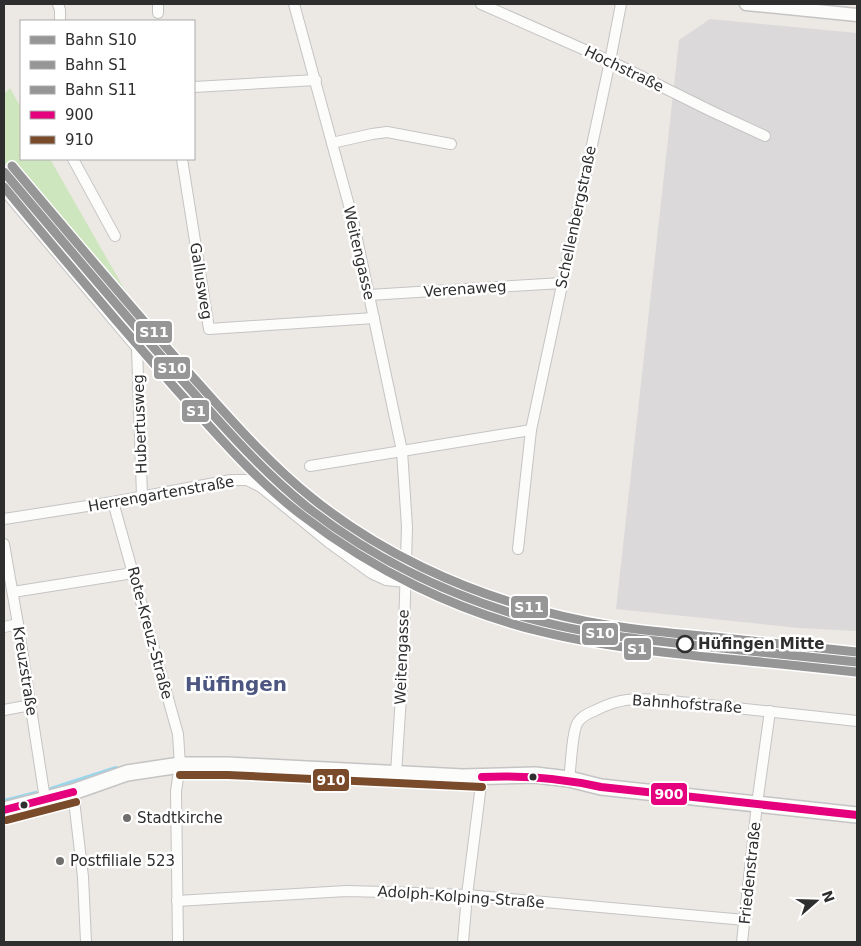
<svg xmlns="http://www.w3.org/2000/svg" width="861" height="946" font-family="'DejaVu Sans',sans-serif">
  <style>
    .industrial { fill: #dcd9db }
    .green { fill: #cee6be }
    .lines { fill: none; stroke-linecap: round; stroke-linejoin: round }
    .stream { stroke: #99d6ec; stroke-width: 4 }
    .minor-casing { stroke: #c5c4c5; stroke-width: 12 }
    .tertiary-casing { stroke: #c5c4c5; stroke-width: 15 }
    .secondary-casing { stroke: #c5c4c5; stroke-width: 18 }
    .minor { stroke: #fcfcfb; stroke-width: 10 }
    .tertiary { stroke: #fcfcfb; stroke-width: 12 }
    .secondary { stroke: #fcfcfb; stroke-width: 15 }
    .bus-1-casing { stroke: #fff; stroke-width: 11 }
    .bus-2-casing { stroke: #fff; stroke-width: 11 }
    .bus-1 { stroke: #e5007d; stroke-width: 8 }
    .bus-2 { stroke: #7a4b2a; stroke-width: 8 }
    .rail-1-casing { stroke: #fff; stroke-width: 12 }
    .rail-2-casing { stroke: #fff; stroke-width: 12 }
    .rail-3-casing { stroke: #fff; stroke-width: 12 }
    .rail-1 { stroke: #969696; stroke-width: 9 }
    .rail-2 { stroke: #969696; stroke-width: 9 }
    .rail-3 { stroke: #969696; stroke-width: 9 }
    .stop-dot { fill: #fff; stroke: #2e2e2e; stroke-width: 2.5 }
    .bus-dot { fill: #2e2e2e; stroke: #fff; stroke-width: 2 }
    .poi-dot { fill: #706f6e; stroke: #fff; stroke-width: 2 }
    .labels { text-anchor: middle; stroke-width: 5; stroke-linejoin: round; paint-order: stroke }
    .street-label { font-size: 15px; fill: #2e2e2e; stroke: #fff }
    .stop-label { font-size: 15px; font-weight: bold; fill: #2e2e2e; stroke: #fff; text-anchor: start }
    .poi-label { font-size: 15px; fill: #2e2e2e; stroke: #fff; text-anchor: start }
    .district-label { font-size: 20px; font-weight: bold; fill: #4d5680; stroke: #fff }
    .line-badge { stroke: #fff; stroke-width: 2 }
    .badge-label { font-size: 14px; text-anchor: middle; font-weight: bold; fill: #fff }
  </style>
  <rect width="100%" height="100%" fill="#ece8e4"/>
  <!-- industrial -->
  <path class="industrial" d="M710,19L857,33V631L799,628L616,609L679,40Z"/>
  <!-- green -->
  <path class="green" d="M10,88L21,108V159H50L150,334L4,162V94Z"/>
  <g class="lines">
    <!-- stream -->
    <g class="stream">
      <path d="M51,789L116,768"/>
      <path d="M4,801L36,793"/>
    </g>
    <!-- minor casing -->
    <g class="minor-casing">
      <g id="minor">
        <path d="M58,4L60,10V21"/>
        <path d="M294,4L353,220L402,451L407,527L403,666L396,773"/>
        <path d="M481,4L610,61L711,111L765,136"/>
        <path d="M158,13V4"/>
        <path d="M194,87L316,80"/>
        <path d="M332,143L372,134L387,132L451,144"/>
        <path d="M73,159L115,236"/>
        <path d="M182,159L209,329L374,318"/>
        <path d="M4,190L137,348L142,496"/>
        <path d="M369,295L562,283"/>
        <path d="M310,466L531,430"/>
        <path d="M113,502L178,734L180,765L176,791L178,942"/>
        <path d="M4,519L113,502L231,480H247L261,487L331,544L371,573L386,580L405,582"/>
        <path d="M4,544L18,624L45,799"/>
        <path d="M518,549L531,430L610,61L621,4"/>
        <path d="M13,592L133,573"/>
        <path d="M4,627L18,624"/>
        <path d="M4,710L31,705"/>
        <path d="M569,779C571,767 572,730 578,722C582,716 589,713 594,711C619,698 634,698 662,700L857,721"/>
        <path d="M73,792L83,877L86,942"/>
        <path d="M177,901L346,891L386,892L467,895L745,920"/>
        <path d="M463,942L467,895L482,777"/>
        <path d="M742,942L757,804L770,711"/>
      </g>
    </g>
    <!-- tertiary casing -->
    <g class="tertiary-casing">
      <path id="tertiary" d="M746,4L857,15"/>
    </g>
    <!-- secondary casing -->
    <g class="secondary-casing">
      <path id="secondary" d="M4,810L73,792L127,773L180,765H228L463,777L535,775L569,779L601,787L857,815"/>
    </g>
    <!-- minor -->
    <use href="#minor" class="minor"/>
    <!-- tertiary -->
    <use href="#tertiary" class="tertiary"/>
    <!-- secondary -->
    <use href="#secondary" class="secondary"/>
    <!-- bus-1 casing -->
    <g class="bus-1-casing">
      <g id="bus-1">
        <path d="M482,777C523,775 561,778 601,787L857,815"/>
        <path d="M4,810L73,792"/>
      </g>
    </g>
    <!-- bus-2 casing -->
    <g class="bus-2-casing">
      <g id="bus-2">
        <path d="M180,775H228L482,787"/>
        <path d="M7,820L76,802"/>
      </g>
    </g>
    <!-- bus-1 -->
    <use href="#bus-1" class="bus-1"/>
    <!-- bus-2 -->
    <use href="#bus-2" class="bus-2"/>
    <!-- rail-1 casing -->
    <g class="rail-1-casing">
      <path id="rail-1" d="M4,172C63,242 122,312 183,381C222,425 261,470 307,507C376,561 458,600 543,622C598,636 656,641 712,647C761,652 809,657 857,662"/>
    </g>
    <!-- rail-2 casing -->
    <g class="rail-2-casing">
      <path id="rail-2" d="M4,187C60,255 117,322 175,388C215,432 255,480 303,516C373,570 456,611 543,632C600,646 659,652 717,658C763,662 810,667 856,672"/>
    </g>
    <!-- rail-3 casing -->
    <g class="rail-3-casing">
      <path id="rail-3" d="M12,166C70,235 129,305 189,373C228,416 266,461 312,498C379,552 462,591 546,612C601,627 658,632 714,637C762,642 809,647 857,652"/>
    </g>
    <!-- rail-1 -->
    <use href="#rail-1" class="rail-1"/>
    <!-- rail-2 -->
    <use href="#rail-2" class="rail-2"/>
    <!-- rail-3 -->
    <use href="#rail-3" class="rail-3"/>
  </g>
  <!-- markers -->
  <circle class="stop-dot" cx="685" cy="644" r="8"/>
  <g class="bus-dot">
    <circle cx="533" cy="777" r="4.5"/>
    <circle cx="24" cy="805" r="4.5"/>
  </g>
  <g class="poi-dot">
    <circle cx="127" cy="818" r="5"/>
    <circle cx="60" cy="861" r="5"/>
  </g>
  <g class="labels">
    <!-- street labels -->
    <g class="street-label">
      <text transform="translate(624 69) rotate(26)" y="5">Hochstraße</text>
      <text transform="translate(576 217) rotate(-78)" y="5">Schellenbergstraße</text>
      <text transform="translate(359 253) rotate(77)" y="5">Weitengasse</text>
      <text transform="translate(201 281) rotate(81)" y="5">Gallusweg</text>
      <text transform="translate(465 289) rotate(-4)" y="5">Verenaweg</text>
      <text transform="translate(140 424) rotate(-92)" y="5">Hubertusweg</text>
      <text transform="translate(161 494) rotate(-10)" y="5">Herrengartenstraße</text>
      <text transform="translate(150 633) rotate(75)" y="5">Rote-Kreuz-Straße</text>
      <text transform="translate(402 657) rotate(-88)" y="5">Weitengasse</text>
      <text transform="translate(25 671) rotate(81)" y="5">Kreuzstraße</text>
      <text transform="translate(687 704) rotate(4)" y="5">Bahnhofstraße</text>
      <text transform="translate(750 873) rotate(-84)" y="5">Friedenstraße</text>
      <text transform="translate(461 897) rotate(4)" y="5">Adolph-Kolping-Straße</text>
    </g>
    <!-- stop labels -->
    <g class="stop-label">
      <text x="698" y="649">Hüfingen Mitte</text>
    </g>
    <!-- poi labels -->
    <g class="poi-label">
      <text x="137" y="823">Stadtkirche</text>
      <text x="70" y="866">Postfiliale 523</text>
    </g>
    <!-- district labels -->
    <g class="district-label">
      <text x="236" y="691">Hüfingen</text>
    </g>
  </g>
  <g class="line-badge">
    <rect x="135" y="320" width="38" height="24" rx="5" fill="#969696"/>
    <rect x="153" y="356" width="38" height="24" rx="5" fill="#969696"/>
    <rect x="181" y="399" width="29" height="24" rx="5" fill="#969696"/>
    <rect x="510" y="595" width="39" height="24" rx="5" fill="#969696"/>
    <rect x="581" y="622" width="38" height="24" rx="5" fill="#969696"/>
    <rect x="623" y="637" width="29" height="24" rx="5" fill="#969696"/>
    <rect x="312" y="768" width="38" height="24" rx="5" fill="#7a4b2a"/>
    <rect x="650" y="782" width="38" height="24" rx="5" fill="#e5007d"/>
  </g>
  <g class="badge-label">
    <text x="154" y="337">S11</text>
    <text x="172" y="373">S10</text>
    <text x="196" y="416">S1</text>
    <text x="529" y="612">S11</text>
    <text x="600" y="638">S10</text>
    <text x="637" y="654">S1</text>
    <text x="331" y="785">910</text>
    <text x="669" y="799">900</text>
  </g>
  <!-- border -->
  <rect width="861" height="946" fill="none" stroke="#2e2e2e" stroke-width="10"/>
  <!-- legend -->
  <rect x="20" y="20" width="175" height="140" fill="#ffffff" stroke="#ababab"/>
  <rect x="30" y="36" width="25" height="8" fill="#969696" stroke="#ababab"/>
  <text x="65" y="45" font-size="15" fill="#2e2e2e">Bahn S10</text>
  <rect x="30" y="61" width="25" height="8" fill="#969696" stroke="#ababab"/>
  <text x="65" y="70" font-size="15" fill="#2e2e2e">Bahn S1</text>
  <rect x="30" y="86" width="25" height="8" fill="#969696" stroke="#ababab"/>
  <text x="65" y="95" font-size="15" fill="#2e2e2e">Bahn S11</text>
  <rect x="30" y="111" width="25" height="8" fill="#e5007d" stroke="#ababab"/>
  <text x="65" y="120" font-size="15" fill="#2e2e2e">900</text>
  <rect x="30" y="136" width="25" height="8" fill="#7a4b2a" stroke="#ababab"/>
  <text x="65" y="145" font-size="15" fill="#2e2e2e">910</text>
  <!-- north arrow -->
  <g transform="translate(816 901) rotate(70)" stroke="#ffffff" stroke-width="4" paint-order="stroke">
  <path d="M0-4L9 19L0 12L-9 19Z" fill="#2e2e2e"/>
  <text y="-8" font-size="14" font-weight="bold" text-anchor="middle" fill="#2e2e2e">N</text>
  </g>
</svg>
